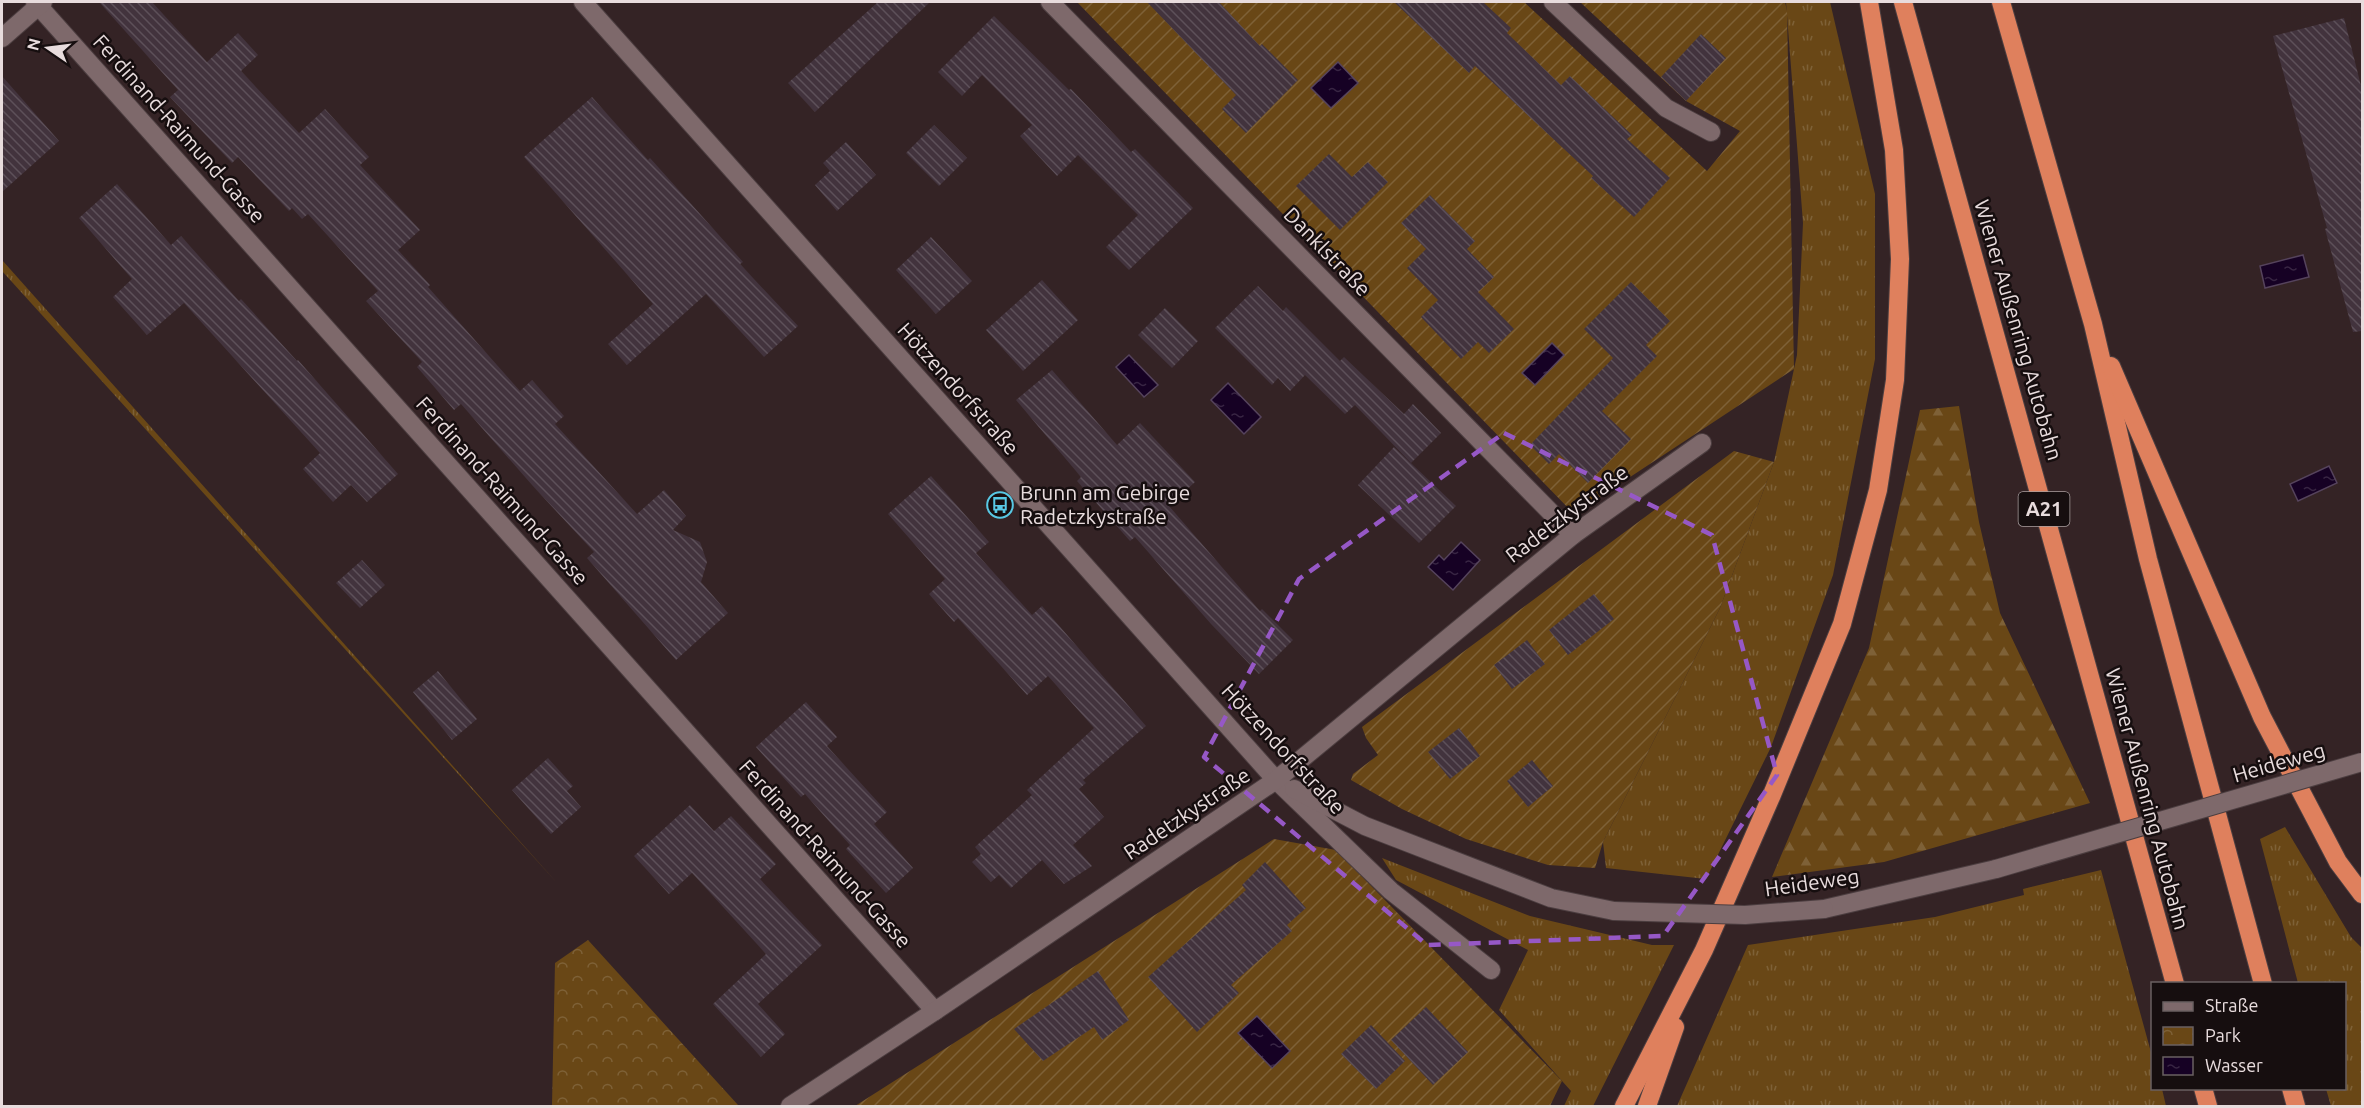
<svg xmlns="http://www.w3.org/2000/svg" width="2364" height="1108" font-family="Ubuntu,sans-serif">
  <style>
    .grass { fill: url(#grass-tufts) }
    .forest { fill: url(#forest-firs) }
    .park { fill: url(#park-crowns) }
    .garden { fill: url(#garden-furrows) }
    .water { fill: url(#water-ripples); stroke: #55435c; stroke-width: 1.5 }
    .building { fill: url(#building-back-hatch) }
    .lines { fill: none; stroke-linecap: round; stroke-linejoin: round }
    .minor-casing { stroke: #4c3e40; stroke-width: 20 }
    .highway-casing { stroke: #4c3e40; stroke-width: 20 }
    .minor { stroke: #7e696b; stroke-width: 18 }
    .highway { stroke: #df805d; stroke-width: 18 }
    .minor-bridge-casing { stroke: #4c3e40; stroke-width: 20; stroke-linecap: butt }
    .minor-bridge { stroke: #7e696b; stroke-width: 18 }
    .marked { fill: none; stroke: #9658c6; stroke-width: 4.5; stroke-dasharray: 12 8; stroke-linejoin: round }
    .labels { text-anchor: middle; stroke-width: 5; stroke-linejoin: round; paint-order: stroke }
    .shield { fill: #160e0f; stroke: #a99e9f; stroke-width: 1.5 }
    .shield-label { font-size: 20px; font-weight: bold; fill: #e8dcdd }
    .street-label { font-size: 21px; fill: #e8dcdd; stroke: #160e0f }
    .poi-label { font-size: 21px; fill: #e8dcdd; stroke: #160e0f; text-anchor: start }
  </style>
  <defs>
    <pattern id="grass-tufts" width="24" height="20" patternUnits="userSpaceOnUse" patternTransform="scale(1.5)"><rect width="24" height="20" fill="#694716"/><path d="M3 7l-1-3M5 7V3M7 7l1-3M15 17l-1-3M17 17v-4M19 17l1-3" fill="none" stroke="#7e6137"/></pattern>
    <pattern id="forest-firs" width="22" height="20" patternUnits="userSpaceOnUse" patternTransform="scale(1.5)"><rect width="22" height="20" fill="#694716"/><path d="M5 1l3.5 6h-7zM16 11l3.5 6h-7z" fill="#7e6137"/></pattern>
    <pattern id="park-crowns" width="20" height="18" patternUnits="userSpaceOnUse" patternTransform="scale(1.5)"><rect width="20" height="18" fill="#694716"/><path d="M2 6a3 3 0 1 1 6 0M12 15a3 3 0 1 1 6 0" fill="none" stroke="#7e6137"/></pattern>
    <pattern id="garden-furrows" width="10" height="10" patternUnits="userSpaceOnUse" patternTransform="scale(1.5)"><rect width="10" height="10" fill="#694716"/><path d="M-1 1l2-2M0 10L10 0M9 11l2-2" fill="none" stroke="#7e6137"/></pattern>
    <pattern id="water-ripples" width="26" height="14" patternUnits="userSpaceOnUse" patternTransform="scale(1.5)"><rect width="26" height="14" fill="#160124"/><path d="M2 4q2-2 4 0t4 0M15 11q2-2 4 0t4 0" fill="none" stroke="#382543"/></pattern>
    <pattern id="building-back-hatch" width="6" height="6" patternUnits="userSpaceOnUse" patternTransform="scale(1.5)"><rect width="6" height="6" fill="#42333d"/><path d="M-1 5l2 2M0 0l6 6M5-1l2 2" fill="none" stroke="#5d5059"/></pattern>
  </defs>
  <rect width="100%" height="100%" fill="#342325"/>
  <!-- grass -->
  <g class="grass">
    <path d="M1786,2H1830L1875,194V359L1833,575L1771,747L1706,879L1606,868L1603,842L1720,608L1774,462L1797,355L1803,223Z"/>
    <path d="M2,260L558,884L2,271Z"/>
    <path d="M2285,827L2351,937L2362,948V1106H2331L2326,1089L2344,1088V984L2298,983L2260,839Z"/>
    <path d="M1382,858L1530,916L1652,945H1674L1593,1106H1564L1571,1091L1499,1010L1528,950L1396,880Z"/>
    <path d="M2101,870L2152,1056V1088L2162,1089L2166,1106H1677L1748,945L1935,917L2024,895L2023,889Z"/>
  </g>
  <!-- forest -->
  <path class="forest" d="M1959,406L1979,522L2000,613L2090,803L1884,862L1772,877L1869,648L1920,410Z"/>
  <!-- park -->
  <path class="park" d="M588,940L738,1105L552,1106L555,963Z"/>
  <!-- garden -->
  <g class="garden">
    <path d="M1077,2H1524L1707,171L1740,131L1686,101L1580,2H1785L1787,11L1794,369L1574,514Z"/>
    <path d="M1734,451L1774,462L1720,608L1603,842L1595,868L1548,865L1466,839L1402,809L1351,780L1353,774L1378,755L1366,738L1362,727Z"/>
    <path d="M1274,839L1336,850L1562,1081L1550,1106H855Z"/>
  </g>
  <!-- water -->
  <g class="water">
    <path d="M1338,62L1358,83L1331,108L1311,88Z"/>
    <path d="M2303,255L2309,277L2265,288L2260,266Z"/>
    <path d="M1552,343L1564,355L1535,385L1522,373Z"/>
    <path d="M1129,355L1158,385L1144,397L1116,367Z"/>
    <path d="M1228,383L1261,417L1244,434L1211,400Z"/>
    <path d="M2329,466L2337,483L2298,501L2290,484Z"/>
    <path d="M1461,542L1480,560L1453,590L1428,567L1439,555L1444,560Z"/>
    <path d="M1257,1016L1290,1051L1272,1068L1238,1033Z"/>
  </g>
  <!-- building -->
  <g class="building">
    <path d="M99,2H152L207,62L238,33L258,55L241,71L299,133L325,109L369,157L360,165L420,230L398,250L430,285L428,287L520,391L532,380L564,416L555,424L637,514L664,490L686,516L673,530L700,542L707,562L701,582L728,613L676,660L587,558L594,552L532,485L461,404L454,410L417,367L422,362L366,301L378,291L308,214L302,219L292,208L289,211L238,157L232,163L170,97L178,90Z"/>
    <path d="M878,2H930L815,112L788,83Z"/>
    <path d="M1147,2H1219L1260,46L1262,44L1298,80L1246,133L1222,109L1236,95Z"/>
    <path d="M1394,2H1483L1511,28L1507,33L1561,85L1570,76L1632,135L1627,139L1670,178L1634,217L1591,178L1593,176L1475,66L1469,73Z"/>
    <path d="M994,16L1069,90L1071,89L1131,152L1135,149L1193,208L1129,270L1106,247L1138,215L1078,155L1057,176L1020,136L1032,125L982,75L962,96L938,72Z"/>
    <path d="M2344,18L2362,90V331L2353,332L2325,229L2327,228L2273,36Z"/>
    <path d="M1701,34L1726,58L1686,101L1661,77Z"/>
    <path d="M2,76L59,141L2,192Z"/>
    <path d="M592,97L648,160L650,158L743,262L740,264L798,326L764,357L706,294L627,365L608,344L653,304L524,157Z"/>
    <path d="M934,125L967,158L939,186L906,153Z"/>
    <path d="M846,142L876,175L837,211L815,185L830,171L823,163Z"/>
    <path d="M1329,154L1352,177L1368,162L1388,182L1340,230L1296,186Z"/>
    <path d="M117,184L171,245L181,236L239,301L241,299L297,361L298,360L398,474L367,502L351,485L333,502L303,469L320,453L184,303L147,335L113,297L132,279L79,218Z"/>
    <path d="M1430,195L1475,241L1467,249L1494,277L1478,292L1514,329L1489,353L1478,342L1461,359L1421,317L1438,300L1407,268L1426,249L1401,223Z"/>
    <path d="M931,237L972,281L936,314L896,270Z"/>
    <path d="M1042,280L1078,320L1023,371L986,330Z"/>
    <path d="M1631,282L1670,321L1646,345L1657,356L1602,411L1631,439L1588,483L1559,454L1549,464L1530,445L1613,358L1584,329Z"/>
    <path d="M1258,286L1283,311L1286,307L1340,361L1344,357L1404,414L1413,404L1441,433L1411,463L1355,405L1345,414L1305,375L1290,391L1278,378L1272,385L1215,328Z"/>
    <path d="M1165,308L1198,341L1172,368L1138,335Z"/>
    <path d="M1052,370L1117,445L1140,423L1195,482L1169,506L1260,611L1262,609L1293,640L1259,674L1211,624L1135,537L1130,541L1077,481L1081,477L1016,400Z"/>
    <path d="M1394,447L1456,506L1419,543L1358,485Z"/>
    <path d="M931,476L989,542L976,553L1032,615L1042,606L1146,726L1083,780L1086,783L1079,789L1104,817L1073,845L1092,866L1064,884L1042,860L1011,888L999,875L991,882L972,862L981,854L975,847L1032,795L1027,790L1094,728L1048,676L1027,695L958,618L954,622L929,594L945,579L888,514Z"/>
    <path d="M362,560L385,585L360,608L336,583Z"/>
    <path d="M1594,594L1614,619L1568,655L1549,630Z"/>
    <path d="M1527,640L1545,664L1512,689L1494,665Z"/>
    <path d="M438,671L477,719L452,740L413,692Z"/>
    <path d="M806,702L837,737L827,746L887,812L874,824L913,868L886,893L846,849L850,845L805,794L801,797L756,747Z"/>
    <path d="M1459,728L1480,756L1450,779L1428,752Z"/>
    <path d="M548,758L573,786L567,791L581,807L551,834L512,790Z"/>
    <path d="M1532,760L1553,786L1528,807L1507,781Z"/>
    <path d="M690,805L714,831L731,816L776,864L760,879L822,945L758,1004L785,1034L761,1057L713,1004L766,954L692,873L669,894L634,856Z"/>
    <path d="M1265,862L1306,908L1287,925L1292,931L1231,985L1239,993L1197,1032L1148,977L1246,890L1242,885Z"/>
    <path d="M1098,971L1129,1020L1102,1040L1094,1027L1043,1061L1014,1029Z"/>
    <path d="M1426,1007L1468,1052L1433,1085L1391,1040Z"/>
    <path d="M1371,1025L1405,1061L1376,1089L1341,1054Z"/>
  </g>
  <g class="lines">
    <!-- minor casing -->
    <g class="minor-casing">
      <g id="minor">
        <path d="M35,2L935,1011"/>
        <path d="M583,2L1276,780L1391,891L1491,970"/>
        <path d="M1050,2L1573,535"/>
        <path d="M1553,2L1666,108L1711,132"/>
        <path d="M2,38L43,2"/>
        <path d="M1294,789L1365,826L1551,898L1614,911"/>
        <path d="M1824,909L1996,869"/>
        <path d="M790,1106L935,1011L1276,780L1573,535L1702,443"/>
      </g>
    </g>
    <!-- highway casing -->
    <g class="highway-casing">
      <g id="highway">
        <path d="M1903,2L2175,984"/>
        <path d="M2001,2L2093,324L2148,559L2263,984"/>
        <path d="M2111,366L2262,717L2338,862L2362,894"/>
        <path d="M2203,1088L2208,1106"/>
        <path d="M2291,1088L2296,1106"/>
        <path d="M1624,1106L1704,950L1771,797L1842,624L1878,490L1895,380L1900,259L1894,150L1869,2"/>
        <path d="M1647,1106L1675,1027"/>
      </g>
    </g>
    <!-- minor -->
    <use href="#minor" class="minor"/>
    <!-- highway -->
    <use href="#highway" class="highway"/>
    <!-- minor-bridge casing -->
    <g class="minor-bridge-casing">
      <g id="minor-bridge">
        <path d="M1996,869L2362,762"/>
        <path d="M1614,911L1745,915L1824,909"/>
      </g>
    </g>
    <!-- minor-bridge -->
    <use href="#minor-bridge" class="minor-bridge"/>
  </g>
  <!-- marked area -->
  <path class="marked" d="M1504,433L1712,535L1777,775L1663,936L1427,945L1204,757L1299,579Z"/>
  <!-- icons -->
  <defs>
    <g id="bus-ring" transform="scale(1.35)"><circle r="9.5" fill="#160e0f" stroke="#58c8e4" stroke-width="1.5"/><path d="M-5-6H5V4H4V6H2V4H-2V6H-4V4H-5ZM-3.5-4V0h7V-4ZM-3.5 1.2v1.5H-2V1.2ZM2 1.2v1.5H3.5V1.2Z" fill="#58c8e4"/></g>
  </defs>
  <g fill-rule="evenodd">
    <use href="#bus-ring" x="1000" y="505"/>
  </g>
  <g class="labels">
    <!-- shield labels -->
    <rect class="shield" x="2018.5" y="492" width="51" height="34" rx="4.5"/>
    <g class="shield-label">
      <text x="2044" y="516">A21</text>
    </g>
    <!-- street labels -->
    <g class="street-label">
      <text transform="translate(179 129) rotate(48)" y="7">Ferdinand-Raimund-Gasse</text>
      <text transform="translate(1327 252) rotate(46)" y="7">Danklstraße</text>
      <text transform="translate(2018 330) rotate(74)" y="7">Wiener Außenring Autobahn</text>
      <text transform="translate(958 389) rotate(48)" y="7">Hötzendorfstraße</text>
      <text transform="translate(502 491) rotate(48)" y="7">Ferdinand-Raimund-Gasse</text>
      <text transform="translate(1567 514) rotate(-37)" y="7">Radetzkystraße</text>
      <text transform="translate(1283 749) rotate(47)" y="7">Hötzendorfstraße</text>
      <text transform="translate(2279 763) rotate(-16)" y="7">Heideweg</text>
      <text transform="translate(2147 799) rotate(75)" y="7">Wiener Außenring Autobahn</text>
      <text transform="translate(1187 814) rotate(-34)" y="7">Radetzkystraße</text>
      <text transform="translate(825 854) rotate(48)" y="7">Ferdinand-Raimund-Gasse</text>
      <text transform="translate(1812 883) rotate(-8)" y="7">Heideweg</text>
    </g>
    <!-- poi labels -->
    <g class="poi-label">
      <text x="1020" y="500">Brunn am Gebirge<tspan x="1020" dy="24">Radetzkystraße</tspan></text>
    </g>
  </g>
  <!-- border -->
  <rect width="2364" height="1108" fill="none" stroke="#e8dcdd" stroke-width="6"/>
  <!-- legend -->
  <rect x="2151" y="982" width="195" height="108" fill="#160e0f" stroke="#6a6061" stroke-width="1.5"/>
  <rect x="2163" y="1002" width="30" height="9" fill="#7e696b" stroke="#6a6061" stroke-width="1.5"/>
  <text x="2205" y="1012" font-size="18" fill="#e8dcdd">Straße</text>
  <rect x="2163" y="1027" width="30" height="18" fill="url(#park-crowns)" stroke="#6a6061" stroke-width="1.5"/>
  <text x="2205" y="1042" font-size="18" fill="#e8dcdd">Park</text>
  <rect x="2163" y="1057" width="30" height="18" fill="url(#water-ripples)" stroke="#6a6061" stroke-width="1.5"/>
  <text x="2205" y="1072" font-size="18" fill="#e8dcdd">Wasser</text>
  <!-- north arrow -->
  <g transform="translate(48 48) rotate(284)" stroke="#160e0f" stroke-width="4.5" paint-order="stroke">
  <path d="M0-4.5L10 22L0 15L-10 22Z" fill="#e8dcdd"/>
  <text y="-9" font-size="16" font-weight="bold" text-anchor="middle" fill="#e8dcdd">N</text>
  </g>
</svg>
